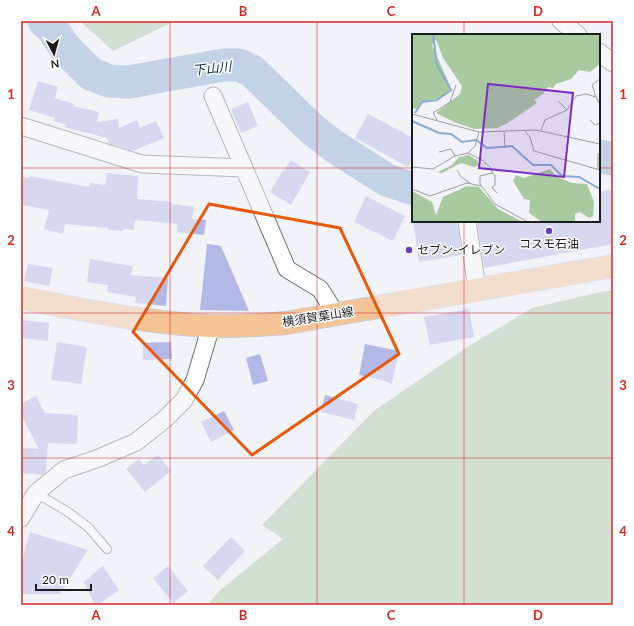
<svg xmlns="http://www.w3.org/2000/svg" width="634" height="626" font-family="Lato,'Noto Sans JP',sans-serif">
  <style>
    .forest { fill: #a9c9a1 }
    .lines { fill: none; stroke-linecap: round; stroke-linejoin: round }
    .river { stroke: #89acd0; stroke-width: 33 }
    .building { fill: #b3b9e6 }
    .lane-casing { stroke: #6e6f73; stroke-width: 10 }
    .street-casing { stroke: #6e6f73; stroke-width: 19 }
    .primary-casing { stroke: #cdcdce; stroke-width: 24 }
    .lane { stroke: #fff; stroke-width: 8 }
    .street { stroke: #fff; stroke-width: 17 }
    .primary { stroke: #f4c497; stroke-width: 22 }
    .marked { fill: none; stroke: #e8590c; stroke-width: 3; stroke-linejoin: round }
    .grid { fill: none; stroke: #d62828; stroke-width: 1; stroke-opacity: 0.55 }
    .poi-dot { fill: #6542bb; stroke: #fff; stroke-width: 1.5 }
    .labels { text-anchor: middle; stroke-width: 3; stroke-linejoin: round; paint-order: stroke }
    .poi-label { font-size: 12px; fill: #1c1c1e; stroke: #fff }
    .street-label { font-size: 12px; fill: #1c1c1e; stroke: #fff }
    .water-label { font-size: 13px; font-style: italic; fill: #042d4f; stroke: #fff }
    .inset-river { fill: none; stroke: #89acd0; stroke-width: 2 }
    .inset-road { fill: none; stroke: #9c9da1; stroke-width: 1 }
    .view { fill: #7b2cbf; fill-opacity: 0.15; stroke: #7b2cbf; stroke-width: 2 }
    .inset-edge { fill: none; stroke: #1c1c1e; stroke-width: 2 }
    .neatline { fill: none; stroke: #d62828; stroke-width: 1.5 }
    .grid-label { font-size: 13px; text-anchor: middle; font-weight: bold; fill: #d62828 }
  </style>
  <rect width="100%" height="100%" fill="#f2f3f8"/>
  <!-- forest -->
  <g class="forest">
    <path d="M80,21H175L113,51Z"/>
    <path d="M605,291H613V605H208L219,591L283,539L262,525L375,410L472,344L532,308Z"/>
  </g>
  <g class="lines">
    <!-- river -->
    <g class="river">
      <path d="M44,21L51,27L66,49L91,74L109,81L129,82L223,65H239L252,71L313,130L335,147L387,180L410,188H413"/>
      <path d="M599,156L613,159"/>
    </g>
  </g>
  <!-- building -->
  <g class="building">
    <path d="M38,81L58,87L55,98L74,104L73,106L99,112L97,122L118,119L119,128L137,120L140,128L156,121L164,138L133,151L108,143L107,138L64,127V126L67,125L54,121L55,118L29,110Z"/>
    <path d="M248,102L258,126L241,133L231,109Z"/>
    <path d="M368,114L413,138V157L408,167L355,138Z"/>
    <path d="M291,160L310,172L291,205L270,192L283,170L284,171Z"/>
    <path d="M107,173L138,176L137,199L172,202V204L194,207L192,219L206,220L204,235L177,232V224L135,220L134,230L123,229V231L108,230V228L65,224L63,234L44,229L49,210L21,205V176L29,178L30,176L90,187V183L105,185Z"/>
    <path d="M613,189V244L484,268L477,221H599V192Z"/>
    <path d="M366,196L405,216L393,241L354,222Z"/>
    <path d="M413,221H457L462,255L419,262Z"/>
    <path d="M207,244L221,246L249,311L200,310Z"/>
    <path d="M90,259L133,266L131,275L168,278L166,306L135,303L136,297L107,292L108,285L87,282Z"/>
    <path d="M28,264L53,268L49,286L24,281Z"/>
    <path d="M469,309L474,337L430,345L424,317Z"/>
    <path d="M21,320L49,323L48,341L21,338Z"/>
    <path d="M57,342L87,347L81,384L51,380Z"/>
    <path d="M171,342L172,359L143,360V343Z"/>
    <path d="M365,344L399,351L392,384L382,380L359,375Z"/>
    <path d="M260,354L268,381L253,385L246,358Z"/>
    <path d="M325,395L358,404L354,420L321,412Z"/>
    <path d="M36,396L45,413L78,415L77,444L48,443L46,472L43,475L21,473V448L39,449L21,415V404Z"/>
    <path d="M224,411L234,430L211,442L201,422Z"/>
    <path d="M158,455L171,471L145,492L126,469L139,459L144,465Z"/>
    <path d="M30,532L88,550L60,594H21V562Z"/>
    <path d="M231,537L245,551L218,580L203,566Z"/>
    <path d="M103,566L119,590L98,605H95L84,582Z"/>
    <path d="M168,566L188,591L173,603L153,578Z"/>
  </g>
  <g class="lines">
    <!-- lane casing -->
    <g class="lane-casing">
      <path id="lane" d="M36,493L68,512L88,527L107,549"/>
    </g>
    <!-- street casing -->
    <g class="street-casing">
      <g id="street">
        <path d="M561,21L578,35"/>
        <path d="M599,52L613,63"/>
        <path d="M213,96L244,168"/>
        <path d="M21,126L142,164L244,168L287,269L320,289L336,314"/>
        <path d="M467,221L477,289"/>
        <path d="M21,518L36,493L64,470L99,458L136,442L165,419L184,400L195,380L211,326"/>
      </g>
    </g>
    <!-- primary casing -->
    <g class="primary-casing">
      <path id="primary" d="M21,298C84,310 146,323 210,326C236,327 261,325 286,323L613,266"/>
    </g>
    <!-- lane -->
    <use href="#lane" class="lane"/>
    <!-- street -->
    <use href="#street" class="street"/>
    <!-- primary -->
    <use href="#primary" class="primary"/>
  </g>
  <!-- marked area -->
  <path d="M0 0H634V626H0ZM209,204L340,228L399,354L252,455L133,332Z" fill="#f2f3f8" fill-opacity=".55" fill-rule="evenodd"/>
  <path class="marked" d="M209,204L340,228L399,354L252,455L133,332Z"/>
  <!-- grid -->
  <path class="grid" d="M170,21V605M317,21V605M464,21V35M21,168H413M599,168H613M464,221V605M21,313H613M21,458H613"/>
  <!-- markers -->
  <g class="poi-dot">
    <circle cx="549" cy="231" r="4"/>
    <circle cx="409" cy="250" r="4"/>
  </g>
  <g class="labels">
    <!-- poi labels -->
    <g class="poi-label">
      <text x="549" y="248">コスモ石油</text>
      <text x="417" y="254" text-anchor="start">セブン-イレブン</text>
    </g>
    <!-- street labels -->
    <g class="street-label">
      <text transform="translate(318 317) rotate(-9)" y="4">横須賀葉山線</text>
    </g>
    <!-- water labels -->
    <g class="water-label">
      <text transform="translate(212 68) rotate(-7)" y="5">下山川</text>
    </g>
  </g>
  <!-- overview -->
  <g transform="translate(412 34)">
    <rect width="188" height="188" fill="#f2f3f8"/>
    <path d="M0,0H188V30L178,38L167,36L159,45L144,50L141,54L136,53L131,60L122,66L125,69L94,90L85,94L63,95L44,89L24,79L48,60L50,52L31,24L24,5L20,11L39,54L28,64L12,67L5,75L0,74ZM56,121L65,126L67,131L62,133L49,129L30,139L26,138L40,131L47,123ZM138,135L145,143L160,149L175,150L182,168L181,182L177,184L168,178L163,180V188H130L117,179L118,166L112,165L101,147L104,141L112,144ZM55,152L67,153L86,175L111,188H0V157L20,168L24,181L31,163Z" fill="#a9c9a1"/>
    <path class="inset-river" d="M3,79L10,68L25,66L39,56L25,31L21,0M0,87L27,99L39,100L50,108L64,106L75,114L100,112L121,131H139L150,142L167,143L188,155"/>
    <path class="inset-road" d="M184,63L180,51L188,45M146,67L155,76M0,80L67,98L124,96L188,110M25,86L21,79L38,68L44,51M178,86L183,91L188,89M112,96L118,103L122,117L188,136M129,96L133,86L155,76L164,62L174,60L184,63L188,71M92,97L93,114M27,118L39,115L43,122M56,119L70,126L80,135V139L68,142V150L83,170L116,188M0,133L21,135L43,122L56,119L63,112L67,98M45,136L49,143L58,149M186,136V119M80,139L83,141V151L80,153L85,159M0,155L18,162L55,149L69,152"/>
    <path class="view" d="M76,50L161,59L152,143L67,134Z"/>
    <rect width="188" height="188" class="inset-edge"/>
  </g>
  <!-- border -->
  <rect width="634" height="626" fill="none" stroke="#ffffff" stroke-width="44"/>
  <!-- north arrow -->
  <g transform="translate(54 54) rotate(174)" stroke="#ffffff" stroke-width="3" paint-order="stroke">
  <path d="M0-3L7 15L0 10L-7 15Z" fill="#1c1c1e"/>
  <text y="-6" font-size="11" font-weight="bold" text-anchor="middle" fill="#1c1c1e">N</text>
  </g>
  <!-- scale -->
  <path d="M36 584v6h55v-6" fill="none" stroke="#1c1c1e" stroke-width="2"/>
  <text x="42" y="584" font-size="12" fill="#1c1c1e" stroke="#ffffff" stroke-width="3" paint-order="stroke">20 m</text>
  <rect x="22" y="22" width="590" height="582" class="neatline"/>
  <g class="grid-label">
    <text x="96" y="16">A</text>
    <text x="243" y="16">B</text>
    <text x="391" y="16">C</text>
    <text x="538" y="16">D</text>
    <text x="11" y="99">1</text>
    <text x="623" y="99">1</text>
    <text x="11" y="245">2</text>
    <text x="623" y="245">2</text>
    <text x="11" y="390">3</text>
    <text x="623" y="390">3</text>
    <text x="11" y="536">4</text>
    <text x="623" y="536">4</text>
    <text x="96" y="620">A</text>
    <text x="243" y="620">B</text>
    <text x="391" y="620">C</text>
    <text x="538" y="620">D</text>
  </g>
</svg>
